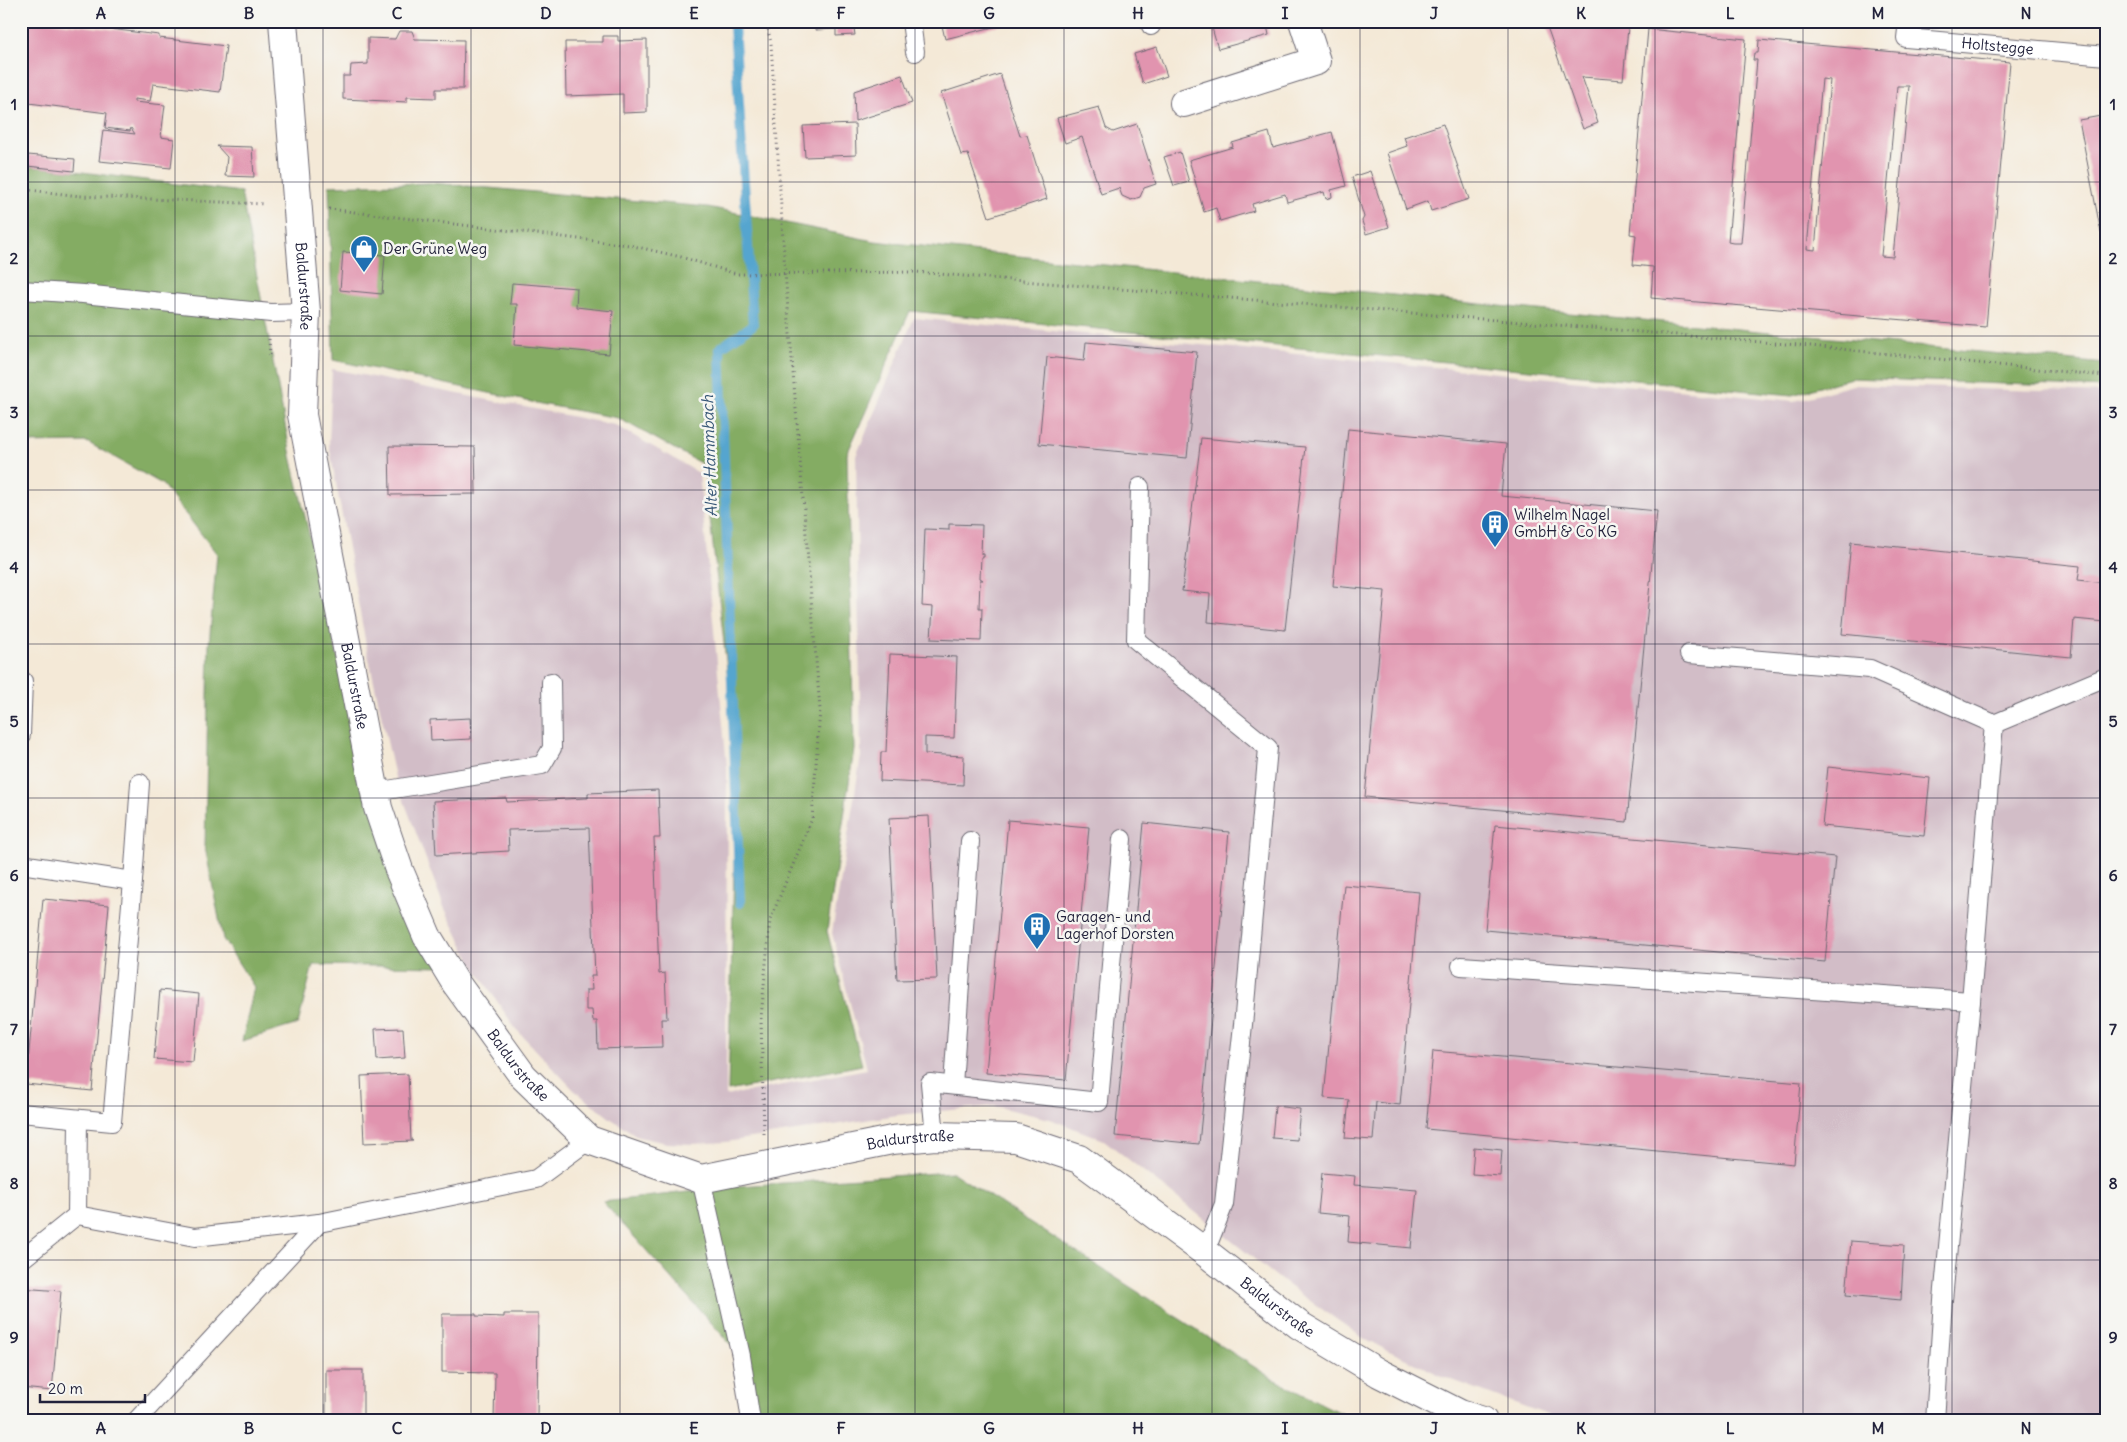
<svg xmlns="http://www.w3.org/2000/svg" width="2127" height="1442" font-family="Delius,sans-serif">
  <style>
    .industrial { fill: #d2bdc7 }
    .forest { fill: #84ac63; stroke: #53674f }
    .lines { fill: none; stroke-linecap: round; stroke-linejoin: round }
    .stream { stroke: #55a5cf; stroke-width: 10 }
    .building { fill: #e194af; fill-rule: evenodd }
    .lane-casing { stroke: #6c6872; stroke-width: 20 }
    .street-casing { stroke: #6c6872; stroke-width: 30 }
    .path { stroke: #6c6872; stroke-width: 3; stroke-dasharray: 1 4; stroke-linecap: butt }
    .lane { stroke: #fff; stroke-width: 18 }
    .street { stroke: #fff; stroke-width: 28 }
    .grid { fill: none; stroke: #22223b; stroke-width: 1; stroke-opacity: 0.55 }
    .labels { text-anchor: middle; stroke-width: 5; stroke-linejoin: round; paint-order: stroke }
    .street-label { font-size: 15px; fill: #22223b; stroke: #f6f6f2 }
    .poi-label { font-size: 15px; fill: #22223b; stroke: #f6f6f2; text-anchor: start }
    .water-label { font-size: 16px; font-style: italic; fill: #365676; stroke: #f6f6f2 }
    .neatline { fill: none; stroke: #22223b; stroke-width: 2 }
    .grid-label { font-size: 16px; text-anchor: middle; font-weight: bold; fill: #22223b }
  </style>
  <rect width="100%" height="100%" fill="#f6f6f2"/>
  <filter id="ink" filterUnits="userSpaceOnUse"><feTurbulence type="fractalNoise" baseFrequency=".02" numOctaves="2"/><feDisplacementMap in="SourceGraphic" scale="10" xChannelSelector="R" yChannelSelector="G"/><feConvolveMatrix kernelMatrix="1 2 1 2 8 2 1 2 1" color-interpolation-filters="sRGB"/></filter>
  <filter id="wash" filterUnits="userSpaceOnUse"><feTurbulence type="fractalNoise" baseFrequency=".0096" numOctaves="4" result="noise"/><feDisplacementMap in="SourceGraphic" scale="20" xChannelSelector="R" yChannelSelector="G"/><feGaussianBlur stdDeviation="1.12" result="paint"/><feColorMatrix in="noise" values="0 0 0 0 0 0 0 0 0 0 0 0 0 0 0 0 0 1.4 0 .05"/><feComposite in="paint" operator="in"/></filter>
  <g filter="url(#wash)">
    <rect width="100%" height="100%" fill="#f4e9d7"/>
    <!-- industrial -->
    <path class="industrial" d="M914,318L1794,401L1853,385L2106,393V1421H1570L1553,1417L1444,1377L1366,1340L1286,1284L1104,1140L1050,1119L994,1106L897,1115L726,1142L692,1144L667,1143L639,1137L610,1118L574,1090L515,1028L473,965L444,907L395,777L367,650L329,445L332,369L615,425L699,473L727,767L726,1096L867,1069L832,933L861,756L856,456Z"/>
    <!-- forest -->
    <g class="forest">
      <path d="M21,164L27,166L74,171L241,192L291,456L372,805L442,967L313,965L298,1024L242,1041L254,987L223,939L205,847L209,645L217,554L162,484L87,442L21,443Z"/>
      <path d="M431,183L708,207L874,241L1548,311L2106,364V388L1851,378L1792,395L910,311L847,454L854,749L827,931L862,1065L728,1091L737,759L704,465L618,418L541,404L333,360L329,186Z"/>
      <path d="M952,1172L1273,1379L1356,1421H751L741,1356L603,1202L738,1186Z"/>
    </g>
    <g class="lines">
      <!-- stream -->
      <path class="stream" d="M734,25L753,325L720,348L740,903"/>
    </g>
    <g id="blocks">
      <!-- building -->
      <g class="building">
        <path d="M21,21H43L159,35V38L226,46L220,92L153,84L150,101L134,99V102L165,105L161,137L174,139L171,168L99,161L103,130L135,134L131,128L130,131L105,128L107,113L21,102Z"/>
        <path d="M816,21H874V26L854,28L855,35L836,36V29L816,30Z"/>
        <path d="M941,21H1009V23L945,39Z"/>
        <path d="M1210,21H1266L1269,35L1218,49Z"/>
        <path d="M1545,21L1628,28L1623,80L1582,77L1598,123L1583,129Z"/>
        <path d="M1648,29L1746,39L1728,242L1733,243H1741L1757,60H1753L1754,53H1758L1759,40L2010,62L1986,327L1651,298L1653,267L1633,265L1636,235L1630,234ZM1822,79L1830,80L1815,250L1807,249ZM1897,86H1909L1893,257L1881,256Z"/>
        <path d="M399,31H412L415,39L464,40L463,89H436V98L407,97V102L343,99V76H350L351,65L368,64V38L395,39Z"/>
        <path d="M603,36H618V41L647,40V112L623,113V94L566,96L565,42H603Z"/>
        <path d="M1157,47L1167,76L1143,84L1134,54Z"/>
        <path d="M1000,74L1020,136L1027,135L1047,199L989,217L968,154L961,155L941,93Z"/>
        <path d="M902,75L912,103L855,121L854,91Z"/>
        <path d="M1099,107L1106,128L1113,132L1137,124L1156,184L1144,188L1140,197L1131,200L1122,196L1119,188L1101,194L1082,137L1065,143L1057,118Z"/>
        <path d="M2106,115V232L2101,233L2079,120Z"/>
        <path d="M855,124L856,155L805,157L803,126Z"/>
        <path d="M1443,124L1469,199L1431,211L1428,201L1406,209L1387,153L1407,146L1404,137Z"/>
        <path d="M1269,132L1273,148L1332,132L1346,186L1331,190L1332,197L1326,199L1324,192L1287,202L1285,194L1252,204L1254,211L1220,221L1216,208L1204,212L1189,160L1233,147L1232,143Z"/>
        <path d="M217,146L252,147L254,177L225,176L227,157Z"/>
        <path d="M1180,152L1189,182L1174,186L1164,157Z"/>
        <path d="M28,155L75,159L74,171L27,166Z"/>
        <path d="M1370,171L1389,227L1366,234L1362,221L1364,217L1352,177Z"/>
        <path d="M343,252L385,255L382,294L340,290Z"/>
        <path d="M512,283L577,288L576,307L613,311L609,354L514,345L517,304H510Z"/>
        <path d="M1086,342L1197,352L1187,458L1039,444L1047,357L1084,361Z"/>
        <path d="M1348,429L1506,444L1501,496L1657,511L1627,822L1365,797L1385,591L1333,586Z"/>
        <path d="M1201,438L1305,447L1285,630L1208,622L1210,594L1182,591Z"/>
        <path d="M389,446L475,447L476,494L390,495Z"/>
        <path d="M949,524L982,525L981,554H984V557H981L980,578L983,580H980L979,608H982L981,641L931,639L933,607L922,606L925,529L949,530Z"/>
        <path d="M1851,542L2080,566L2078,580L2106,583L2104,602H2106V622L2074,619L2071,657L1842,634Z"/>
        <path d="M890,654L957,657L954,738L925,737V754L964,756L963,785L880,781L881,752H886Z"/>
        <path d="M470,718L471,739L431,741L430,720Z"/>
        <path d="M1828,767L1930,778L1924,836L1822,826Z"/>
        <path d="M658,790L660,838H654L659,974L665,973L667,1019H661L662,1047L598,1049L597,1021H593L592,1010H586V990H592L591,976H595L589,828L508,830L509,851L436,855L433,801L506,798L507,802L588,798V793Z"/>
        <path d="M929,816L937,979L897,980L889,818Z"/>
        <path d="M1008,820L1089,827L1066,1080L986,1073Z"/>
        <path d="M1144,823L1229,832L1199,1144L1115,1136Z"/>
        <path d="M1495,825L1835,857L1825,962L1485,930Z"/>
        <path d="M1344,885L1419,892L1400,1105L1376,1102L1373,1140L1345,1138L1349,1100L1324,1098Z"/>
        <path d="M43,899L109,905L92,1091L26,1084Z"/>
        <path d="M160,990L199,994L193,1062L154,1059Z"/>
        <path d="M403,1028L405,1058L377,1060L375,1029Z"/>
        <path d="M21,1038H24L23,1057H21Z"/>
        <path d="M1433,1051L1801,1083L1794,1164L1426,1129Z"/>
        <path d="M408,1074L411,1140L413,1141L364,1143L361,1076Z"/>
        <path d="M1275,1106L1300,1109L1297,1140L1272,1138Z"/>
        <path d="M1474,1147L1502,1150L1500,1176L1472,1174Z"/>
        <path d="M1322,1173L1355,1176L1354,1185L1417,1190L1411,1248L1348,1242L1350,1216L1318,1213Z"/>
        <path d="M1851,1241L1904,1245L1901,1300L1846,1295Z"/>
        <path d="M21,1288L61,1291L52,1391L21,1388Z"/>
        <path d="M442,1314H476V1316L504,1317V1314H538L537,1421H494L495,1373L442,1372Z"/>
        <rect x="326" y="1370" width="37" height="48"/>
      </g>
    </g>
  </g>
  <g filter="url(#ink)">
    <use href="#blocks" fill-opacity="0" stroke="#6c6872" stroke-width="1"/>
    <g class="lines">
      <!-- lane casing -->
      <g class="lane-casing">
        <g id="lane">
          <path d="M911,21L915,52"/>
          <path d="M1149,21L1151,26"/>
          <path id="s1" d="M1908,21L1906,38L2106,56"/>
          <path d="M21,290L83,294L271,313L306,312"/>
          <path d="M1140,487L1136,640L1268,748L1244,1015L1224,1204L1205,1252"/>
          <path d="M1689,654L1870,669L1994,724"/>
          <path d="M21,735L23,681"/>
          <path d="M375,792L542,765L552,748L551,682"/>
          <path d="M21,864L133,881L140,783"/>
          <path d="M1461,966L1971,1001"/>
          <path d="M953,1085L970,841"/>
          <path d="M21,1113L112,1122L133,881"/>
          <path d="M935,1136L930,1083L1099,1102L1122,839"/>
          <path d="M701,1179L741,1356L751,1421"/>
          <path d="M77,1215L195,1237L319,1223"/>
          <path d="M21,1260L77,1215L78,1119"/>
          <path d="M136,1421L319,1223L536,1179L589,1140"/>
          <path d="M1935,1421L1943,1300L1971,1001L1994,724L2106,677"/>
        </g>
      </g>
      <!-- street casing -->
      <g class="street-casing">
        <g id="street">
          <path id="s2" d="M283,21L306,312L302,415L378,808L399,870L427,936L455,982L523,1076L589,1140L701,1179L892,1140L935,1136L1016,1138L1079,1159L1205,1252L1299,1325L1379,1373L1460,1414L1483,1421"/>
          <path d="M1184,103L1316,61L1303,21"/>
        </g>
      </g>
      <!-- path -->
      <g class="path">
        <path d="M21,189L80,196L265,204"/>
        <path d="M329,209L629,245L681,257L737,274L915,272L1810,346L2106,376"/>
        <path d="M269,339L270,355"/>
        <path d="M764,1134L761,1018L770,920L812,819L820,710L785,272L771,43L766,21"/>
      </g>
      <!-- lane -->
      <use href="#lane" class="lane"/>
      <!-- street -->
      <use href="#street" class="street"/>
    </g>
  </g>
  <!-- grid -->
  <path class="grid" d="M175,21V1421M323,21V1421M471,21V1421M620,21V1421M768,21V1421M915,21V1421M1064,21V1421M1212,21V1421M1360,21V1421M1508,21V1421M1655,21V1421M1803,21V1421M1952,21V1421M21,182H2106M21,336H2106M21,490H2106M21,644H2106M21,798H2106M21,952H2106M21,1106H2106M21,1260H2106"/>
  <!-- icons -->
  <defs>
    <g id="shop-pin" transform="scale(1.4375)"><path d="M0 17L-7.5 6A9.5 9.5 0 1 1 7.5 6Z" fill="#1f6fb2" stroke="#f6f6f2"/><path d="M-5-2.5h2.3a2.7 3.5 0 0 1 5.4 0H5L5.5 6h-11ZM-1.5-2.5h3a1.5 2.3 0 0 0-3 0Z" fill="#fff"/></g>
    <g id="building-pin" transform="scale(1.4375)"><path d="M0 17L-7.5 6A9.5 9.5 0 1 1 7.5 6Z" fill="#1f6fb2" stroke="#f6f6f2"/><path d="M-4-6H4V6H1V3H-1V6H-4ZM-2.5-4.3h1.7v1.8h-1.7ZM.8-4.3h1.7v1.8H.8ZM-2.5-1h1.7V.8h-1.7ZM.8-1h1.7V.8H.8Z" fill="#fff"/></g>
  </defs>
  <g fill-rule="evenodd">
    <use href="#shop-pin" x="364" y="249"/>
    <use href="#building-pin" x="1495" y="524"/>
    <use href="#building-pin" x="1037" y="926"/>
  </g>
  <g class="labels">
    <!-- street labels -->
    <g class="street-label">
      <text dy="5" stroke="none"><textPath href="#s1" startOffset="109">Holtstegge</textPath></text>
      <text dy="5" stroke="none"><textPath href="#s2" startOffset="266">Baldurstraße</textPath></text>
      <text dy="5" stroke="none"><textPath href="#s2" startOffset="671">Baldurstraße</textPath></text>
      <text dy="5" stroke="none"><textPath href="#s2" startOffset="1091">Baldurstraße</textPath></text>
      <text dy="5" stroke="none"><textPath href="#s2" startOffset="1526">Baldurstraße</textPath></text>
      <text dy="5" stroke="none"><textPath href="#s2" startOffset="1946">Baldurstraße</textPath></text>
    </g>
    <!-- poi labels -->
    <g class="poi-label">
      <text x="383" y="254">Der Grüne Weg</text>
      <text x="1514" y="520">Wilhelm Nagel<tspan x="1514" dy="17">GmbH &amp; Co KG</tspan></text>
      <text x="1056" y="922">Garagen- und<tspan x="1056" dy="17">Lagerhof Dorsten</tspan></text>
    </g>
    <!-- water labels -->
    <g class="water-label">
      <text transform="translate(709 456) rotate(-92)" y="6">Alter Hammbach</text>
    </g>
  </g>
  <!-- margin -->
  <rect width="2127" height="1442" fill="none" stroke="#f6f6f2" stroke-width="55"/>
  <!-- scale -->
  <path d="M40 1394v8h105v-8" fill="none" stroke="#22223b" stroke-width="2.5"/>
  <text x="48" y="1394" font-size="15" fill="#22223b" stroke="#f6f6f2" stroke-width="4" paint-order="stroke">20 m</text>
  <rect x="28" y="28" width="2072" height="1386" class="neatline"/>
  <g class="grid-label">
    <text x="101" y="19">A</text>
    <text x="249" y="19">B</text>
    <text x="397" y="19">C</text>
    <text x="546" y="19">D</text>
    <text x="694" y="19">E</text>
    <text x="841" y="19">F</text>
    <text x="989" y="19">G</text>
    <text x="1138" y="19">H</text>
    <text x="1285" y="19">I</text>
    <text x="1434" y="19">J</text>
    <text x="1581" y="19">K</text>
    <text x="1730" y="19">L</text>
    <text x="1878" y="19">M</text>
    <text x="2026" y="19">N</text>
    <text x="14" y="110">1</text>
    <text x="2113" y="110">1</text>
    <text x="14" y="264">2</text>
    <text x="2113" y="264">2</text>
    <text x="14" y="418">3</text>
    <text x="2113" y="418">3</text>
    <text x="14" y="573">4</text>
    <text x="2113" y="573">4</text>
    <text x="14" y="727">5</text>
    <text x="2113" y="727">5</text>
    <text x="14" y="881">6</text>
    <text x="2113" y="881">6</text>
    <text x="14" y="1035">7</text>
    <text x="2113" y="1035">7</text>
    <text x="14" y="1189">8</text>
    <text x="2113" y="1189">8</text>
    <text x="14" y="1343">9</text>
    <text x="2113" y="1343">9</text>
    <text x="101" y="1434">A</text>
    <text x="249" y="1434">B</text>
    <text x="397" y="1434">C</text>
    <text x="546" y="1434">D</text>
    <text x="694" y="1434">E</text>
    <text x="841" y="1434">F</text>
    <text x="989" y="1434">G</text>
    <text x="1138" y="1434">H</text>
    <text x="1285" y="1434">I</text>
    <text x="1434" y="1434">J</text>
    <text x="1581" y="1434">K</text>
    <text x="1730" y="1434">L</text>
    <text x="1878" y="1434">M</text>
    <text x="2026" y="1434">N</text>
  </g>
</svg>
